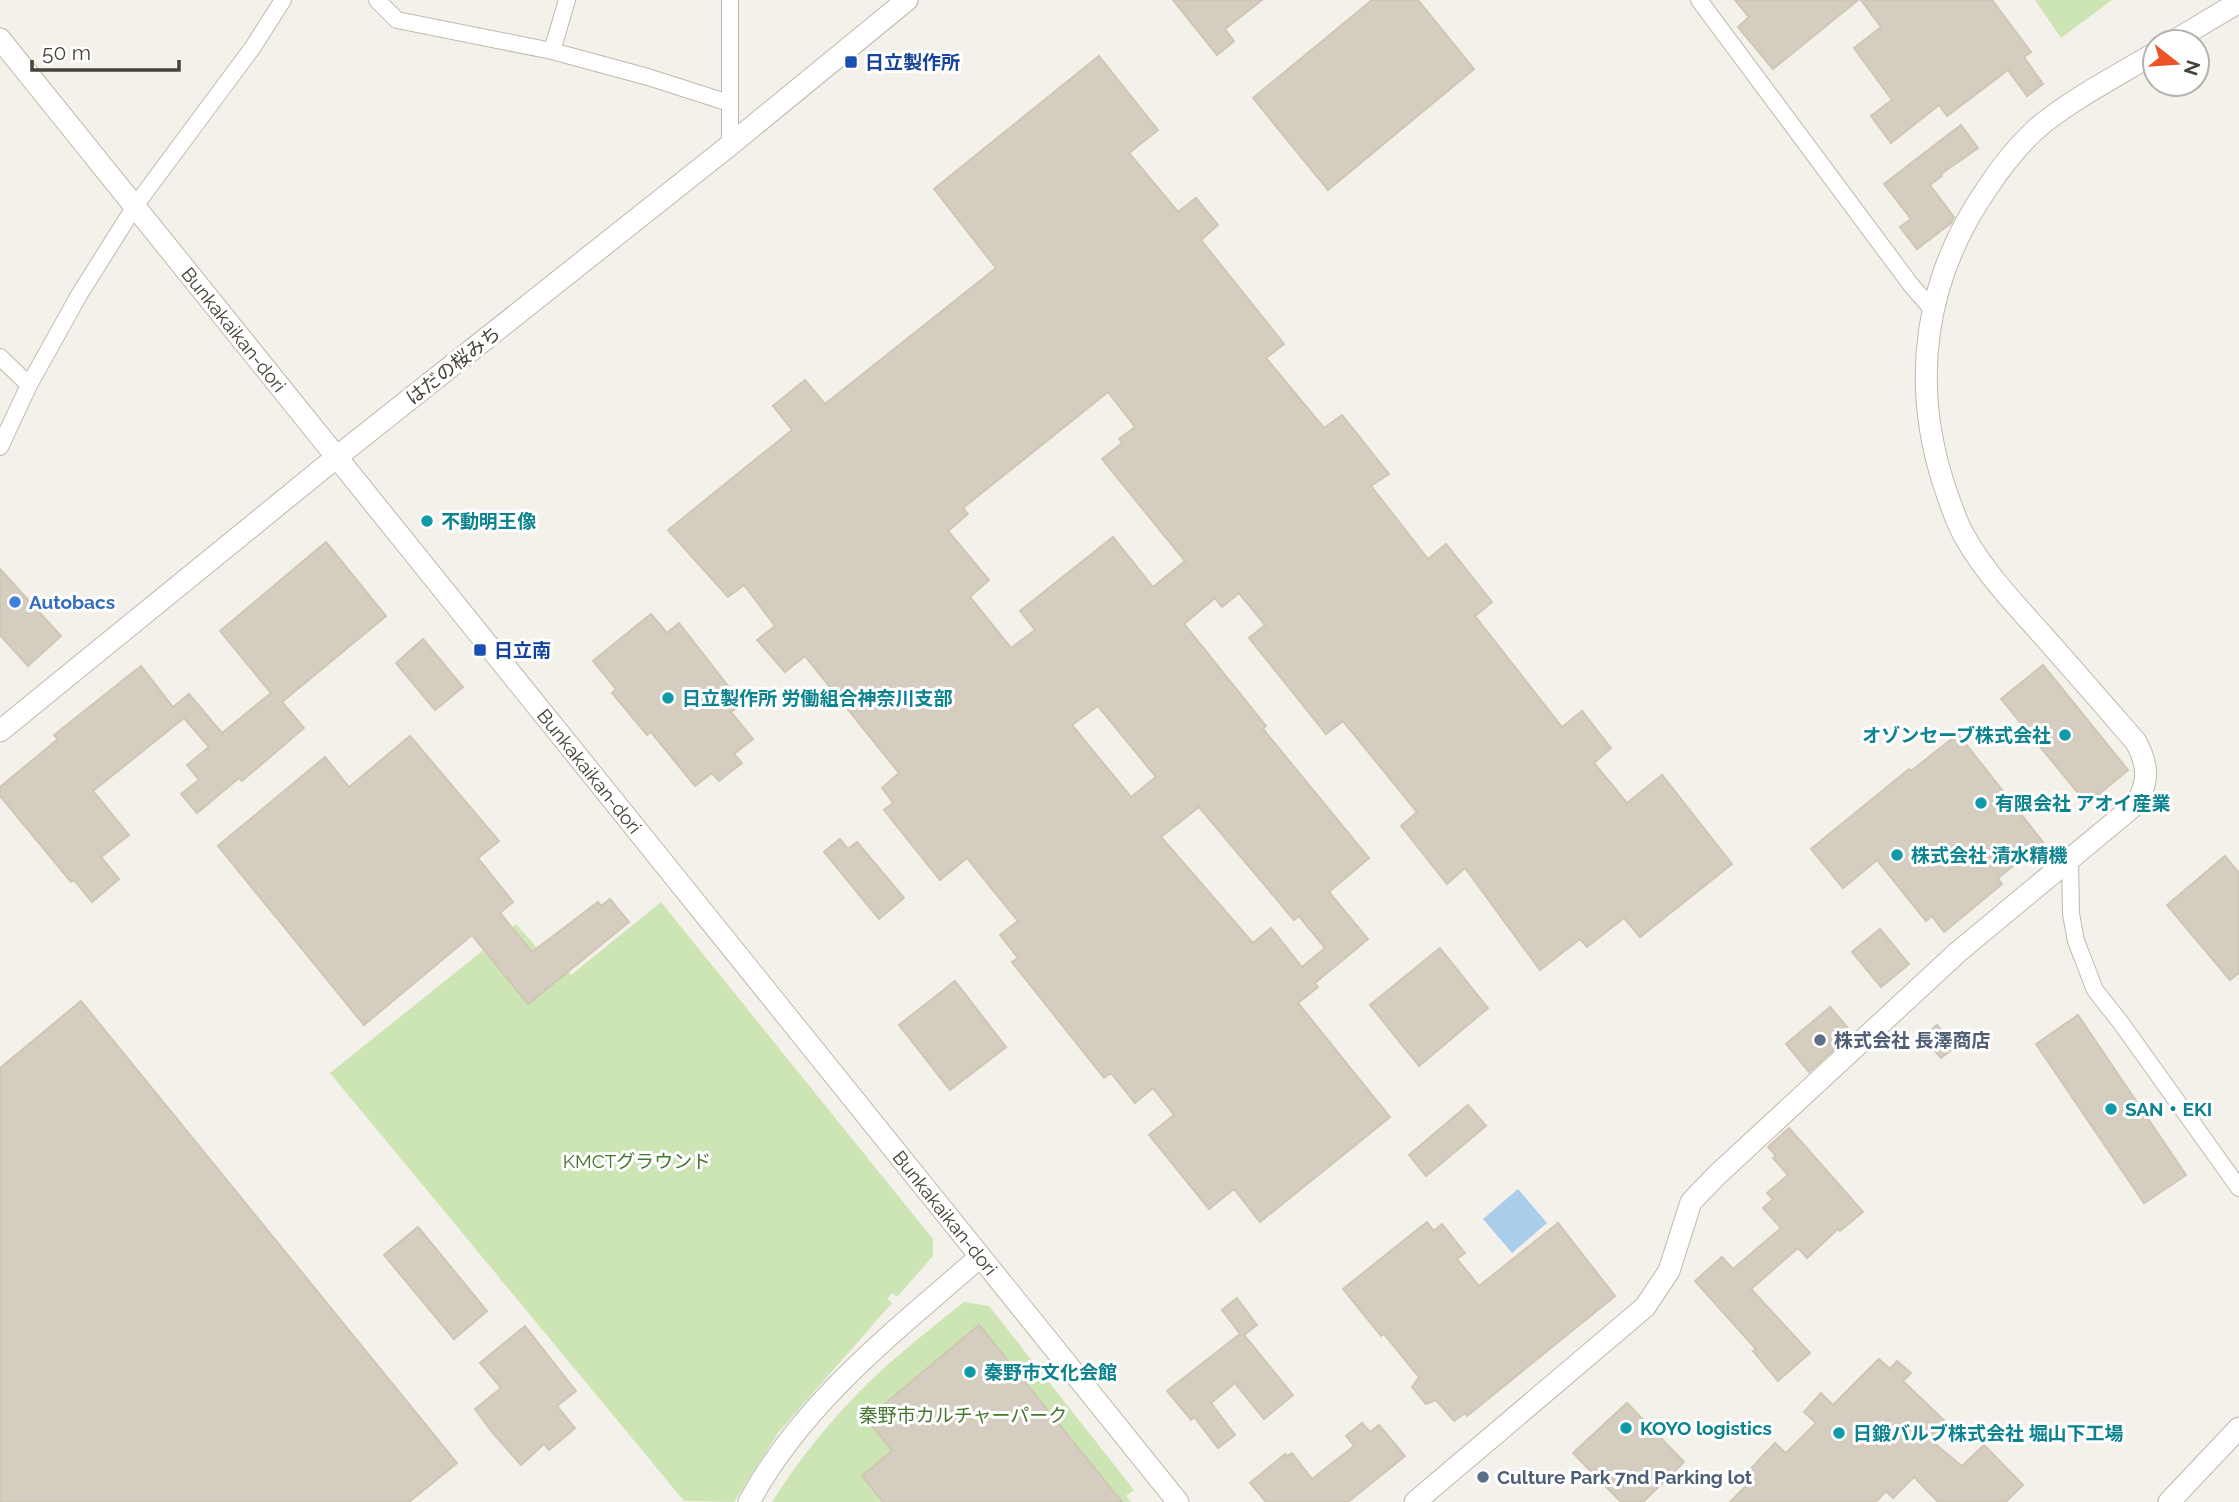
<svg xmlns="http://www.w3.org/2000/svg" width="2239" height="1502" font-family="Raleway,'Noto Sans JP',sans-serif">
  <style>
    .green { fill: #cde5b5 }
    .water { fill: #aacdec }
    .building { fill: #d5cec0; stroke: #cfc6b3; stroke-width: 2; fill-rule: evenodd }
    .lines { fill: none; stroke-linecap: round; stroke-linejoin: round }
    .minor-casing { stroke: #bfb9ad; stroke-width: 18 }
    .tertiary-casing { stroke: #bfb9ad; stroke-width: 23 }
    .minor { stroke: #fff; stroke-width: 16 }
    .tertiary { stroke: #fff; stroke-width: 21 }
    .transit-dot { fill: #1a4fb4; stroke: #fff; stroke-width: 2.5 }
    .culture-dot { fill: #0f9aa8; stroke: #fff; stroke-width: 2.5 }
    .shop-dot { fill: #3f7fe0; stroke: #fff; stroke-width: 2.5 }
    .service-dot { fill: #5c6f8a; stroke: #fff; stroke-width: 2.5 }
    .labels { text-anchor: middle; stroke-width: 6; stroke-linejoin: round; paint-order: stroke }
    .transit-label { font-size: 19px; font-weight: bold; fill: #164399; stroke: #fff; text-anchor: start }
    .street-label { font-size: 19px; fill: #474238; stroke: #fff }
    .culture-label { font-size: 19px; font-weight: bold; fill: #0d838f; stroke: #fff; text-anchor: start }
    .shop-label { font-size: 19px; font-weight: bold; fill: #366cbe; stroke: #fff; text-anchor: start }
    .service-label { font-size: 19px; font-weight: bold; fill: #4e5e75; stroke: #fff; text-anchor: start }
    .park-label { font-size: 19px; fill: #45762f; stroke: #fff }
  </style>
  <rect width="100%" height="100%" fill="#f4f1ea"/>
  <!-- green -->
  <g class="green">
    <path d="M2035,0H2112L2061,38Z"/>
    <path d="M661,902L933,1239V1256L897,1297L892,1293L887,1299L892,1303L778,1433L734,1502L684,1501L330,1073L516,924L554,967L560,962L571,975Z"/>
    <path d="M964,1302L989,1306L1134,1490L1126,1496L1131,1502H772C805,1450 847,1400 893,1360C916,1340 940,1321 964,1302Z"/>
  </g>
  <!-- water -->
  <path class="water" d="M1518,1189L1547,1223L1512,1253L1483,1219Z"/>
  <!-- building -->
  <g class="building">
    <path d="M1173,0H1262L1225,29L1234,41L1217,55Z"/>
    <path d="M1372,0H1418L1474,69L1328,190L1253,98Z"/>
    <path d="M1735,0H1858L1773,69L1738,27L1749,17Z"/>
    <path d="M1861,0H1992L2031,52L2024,57L2043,84L2027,96L2008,70L1947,116L1939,105L1891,143L1871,116L1892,100L1854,48L1881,27Z"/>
    <path d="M1099,56L1158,130L1129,153L1178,212L1196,198L1218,225L1201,240L1284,344L1266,358L1324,428L1342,415L1389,474L1371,486L1428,559L1446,544L1492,602L1475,616L1562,727L1582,711L1611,748L1594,763L1627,803L1662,775L1732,864L1640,937L1624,918L1587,947L1580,939L1540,970L1465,868L1447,884L1401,826L1417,812L1343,721L1326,734L1290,689L1249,638L1265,625L1239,593L1222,607L1215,598L1184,624L1266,726L1263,729L1369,858L1329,892L1368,939L1315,983L1318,987L1298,1003L1390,1117L1260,1222L1234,1189L1209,1209L1149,1135L1174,1115L1153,1088L1135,1103L1111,1073L1104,1078L1012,962L1018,958L1000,935L1018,921L967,858L940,880L884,810L893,803L882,788L899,773L805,656L785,672L757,640L775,626L744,585L728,597L668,530L792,430L773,406L805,380L825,404L996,268L934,189ZM1108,392L1135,427L1119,439L1122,443L1102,459L1185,561L1153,587L1113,537L1020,611L1035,630L1011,648L970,597L989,580L948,531L968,514L963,508ZM1098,706L1156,777L1131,797L1072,725ZM1199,807L1294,920L1299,916L1325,948L1302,967L1271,928L1253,943L1161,837Z"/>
    <path d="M1961,125L1978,148L1941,174L1942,176L1930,185L1954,217L1951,223L1917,249L1900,227L1911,219L1884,184Z"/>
    <path d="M326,542L386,616L282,702L304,728L242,781L239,778L197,813L181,794L199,780L187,765L209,747L184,718L93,791L129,835L101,857L119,879L92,902L74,880L71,882L0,796V787L58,739L54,735L141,666L173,707L189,694L222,733L271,693L220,631Z"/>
    <path d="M0,569L61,636L28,666L0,635Z"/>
    <path d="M651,614L667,633L679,623L742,704L731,712L753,739L734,754L742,763L719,781L712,773L695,786L651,732L647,735L612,693L616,689L593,661Z"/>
    <path d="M423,639L463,687L435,710L396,663Z"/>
    <path d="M2043,665L2128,770L2087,804L2001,699Z"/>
    <path d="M1958,734L2043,842L1998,878L2002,884L1944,932L1932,916L1926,921L1877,860L1843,888L1811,849L1909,769L1911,771Z"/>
    <path d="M410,736L499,841L478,858L513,902L500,913L532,952L598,902L601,906L610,899L629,922L528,1004L472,935L364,1025L218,846L325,757L349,787Z"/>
    <path d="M840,839L848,849L857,842L904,898L879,919L824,852Z"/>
    <path d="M2225,856L2239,873V973L2230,980L2167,905Z"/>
    <path d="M1880,929L1909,964L1881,987L1852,952Z"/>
    <path d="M1440,948L1488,1008L1419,1066L1370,1005Z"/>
    <path d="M955,981L1006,1047L950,1090L899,1025Z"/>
    <path d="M81,1001L457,1463L409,1502H0V1068Z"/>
    <path d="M1830,1007L1852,1033L1809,1072L1786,1044Z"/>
    <path d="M2078,1015L2186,1175L2144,1203L2036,1044Z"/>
    <path d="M1937,1025L1955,1047L1941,1058L1923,1037Z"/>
    <path d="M1468,1105L1486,1126L1426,1176L1409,1155Z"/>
    <path d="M1789,1128L1863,1212L1840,1231L1838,1229L1807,1258L1798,1248L1751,1289L1810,1353L1778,1381L1753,1351L1756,1349L1695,1281L1722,1257L1733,1269L1781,1228L1763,1208L1773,1199L1767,1193L1788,1175L1773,1158L1776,1156L1768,1147Z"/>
    <path d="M1427,1222L1434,1231L1442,1224L1465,1253L1457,1259L1479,1286L1558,1223L1615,1296L1467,1416L1465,1413L1454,1421L1436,1400L1426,1404L1412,1387L1419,1377L1384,1334L1381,1336L1343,1289Z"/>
    <path d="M418,1227L487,1311L454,1339L384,1255Z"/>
    <path d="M1237,1298L1257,1325L1244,1335L1293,1395L1264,1419L1235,1383L1211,1403L1235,1435L1218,1448L1194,1417L1191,1420L1167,1391L1240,1334L1222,1310Z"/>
    <path d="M979,1325L1122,1502H883L862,1476L892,1451L867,1419Z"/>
    <path d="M525,1326L576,1391L557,1406L575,1428L549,1450L544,1444L521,1465L492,1432L475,1409L501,1388L480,1363Z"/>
    <path d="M1879,1359L1890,1369L1897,1361L1911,1373L1903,1381L1950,1426L1934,1443L1962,1466L1984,1445L2023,1485L2006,1502H1938L1914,1477L1893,1498L1886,1491L1876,1502H1730L1751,1481L1745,1475L1775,1443L1786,1453L1816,1423L1804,1412L1821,1393L1833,1405Z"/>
    <path d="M1627,1403L1684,1462L1643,1502H1621L1573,1453Z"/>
    <path d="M1362,1423L1370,1432L1379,1425L1405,1456L1348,1502H1266L1250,1483L1285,1454L1287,1456L1292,1453L1312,1479L1354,1446L1346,1436Z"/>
  </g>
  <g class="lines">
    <!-- minor casing -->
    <g class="minor-casing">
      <g id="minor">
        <path d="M377,0L397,20L552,51L648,77L729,103"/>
        <path d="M730,0V145"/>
        <path d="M1699,0L1911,285L1932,309"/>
        <path d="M552,51L567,0"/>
        <path d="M0,357L29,385"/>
        <path d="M0,447L29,385L79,295L135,206L253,47L283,0"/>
        <path d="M2070,860L2071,914L2076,941L2095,990L2121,1023L2239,1188"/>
      </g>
    </g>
    <!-- tertiary casing -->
    <g class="tertiary-casing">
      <g id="tertiary">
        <path id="s1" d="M0,39L1178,1502"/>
        <path d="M2172,42L2239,2"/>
        <path d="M0,731L338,456L730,145L907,0"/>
        <path d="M749,1502C803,1402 895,1331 980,1257"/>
        <path d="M1415,1502L1645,1307L1669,1271L1691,1202L1717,1175L1958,952L2135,805C2150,783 2148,764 2136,742C2103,704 2071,667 2038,630C2012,601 1985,572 1966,539C1956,523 1950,502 1944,485C1910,380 1925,277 1988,187C2001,167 2017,147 2035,130C2068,101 2117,76 2155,53"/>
        <path d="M2169,1502L2239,1428"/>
      </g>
    </g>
    <!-- minor -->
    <use href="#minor" class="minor"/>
    <!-- tertiary -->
    <use href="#tertiary" class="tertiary"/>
  </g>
  <!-- markers -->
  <g class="transit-dot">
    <rect x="844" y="55" width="14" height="14" rx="3.5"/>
    <rect x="473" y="643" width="14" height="14" rx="3.5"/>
  </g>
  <g class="culture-dot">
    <circle cx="427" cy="521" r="7"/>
    <circle cx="668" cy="698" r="7"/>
    <circle cx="2065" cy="735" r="7"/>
    <circle cx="1981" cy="803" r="7"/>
    <circle cx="1897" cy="855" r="7"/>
    <circle cx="2111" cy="1109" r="7"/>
    <circle cx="970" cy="1372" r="7"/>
    <circle cx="1626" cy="1428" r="7"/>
    <circle cx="1839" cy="1433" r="7"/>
  </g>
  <circle class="shop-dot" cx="15" cy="602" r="7"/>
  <g class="service-dot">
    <circle cx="1820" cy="1040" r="7"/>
    <circle cx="1483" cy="1477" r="7"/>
  </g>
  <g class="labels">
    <!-- transit labels -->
    <g class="transit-label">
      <text x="865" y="69">日立製作所</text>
      <text x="494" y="657">日立南</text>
    </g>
    <!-- street labels -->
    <g class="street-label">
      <text dy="7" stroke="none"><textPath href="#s1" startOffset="373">Bunkakaikan-dori</textPath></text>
      <text transform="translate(453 365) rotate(-38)" y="7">はだの桜みち</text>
      <text dy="7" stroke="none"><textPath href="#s1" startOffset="940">Bunkakaikan-dori</textPath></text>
      <text dy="7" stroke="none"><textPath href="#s1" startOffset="1507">Bunkakaikan-dori</textPath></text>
    </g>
    <!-- culture labels -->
    <g class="culture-label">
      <text x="441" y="528">不動明王像</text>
      <text x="682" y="705">日立製作所 労働組合神奈川支部</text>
      <text x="2051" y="742" text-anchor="end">オゾンセーブ株式会社</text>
      <text x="1995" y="810">有限会社 アオイ産業</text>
      <text x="1911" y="862">株式会社 清水精機</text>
      <text x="2125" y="1116">SAN・EKI</text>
      <text x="984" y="1379">秦野市文化会館</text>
      <text x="1640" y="1435">KOYO logistics</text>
      <text x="1853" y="1440">日鍛バルブ株式会社 堀山下工場</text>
    </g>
    <!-- shop labels -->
    <g class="shop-label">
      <text x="29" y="609">Autobacs</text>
    </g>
    <!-- service labels -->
    <g class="service-label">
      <text x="1834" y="1047">株式会社 長澤商店</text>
      <text x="1497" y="1484">Culture Park 7nd Parking lot</text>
    </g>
    <!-- park labels -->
    <g class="park-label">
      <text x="637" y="1168">KMCTグラウンド</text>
      <text x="963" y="1422">秦野市カルチャーパーク</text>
    </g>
  </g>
  <!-- north arrow -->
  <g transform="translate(2176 63) rotate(107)"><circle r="33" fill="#ffffff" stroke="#b5b3af" stroke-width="2"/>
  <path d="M0-5L12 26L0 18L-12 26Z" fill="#ec5228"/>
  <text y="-10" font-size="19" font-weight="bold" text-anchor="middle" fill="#474238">N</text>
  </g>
  <!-- scale -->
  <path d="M32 60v10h147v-10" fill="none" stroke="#474238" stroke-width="3.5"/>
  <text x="42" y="60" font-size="21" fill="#474238" stroke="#ffffff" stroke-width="5" paint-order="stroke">50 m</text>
</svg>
